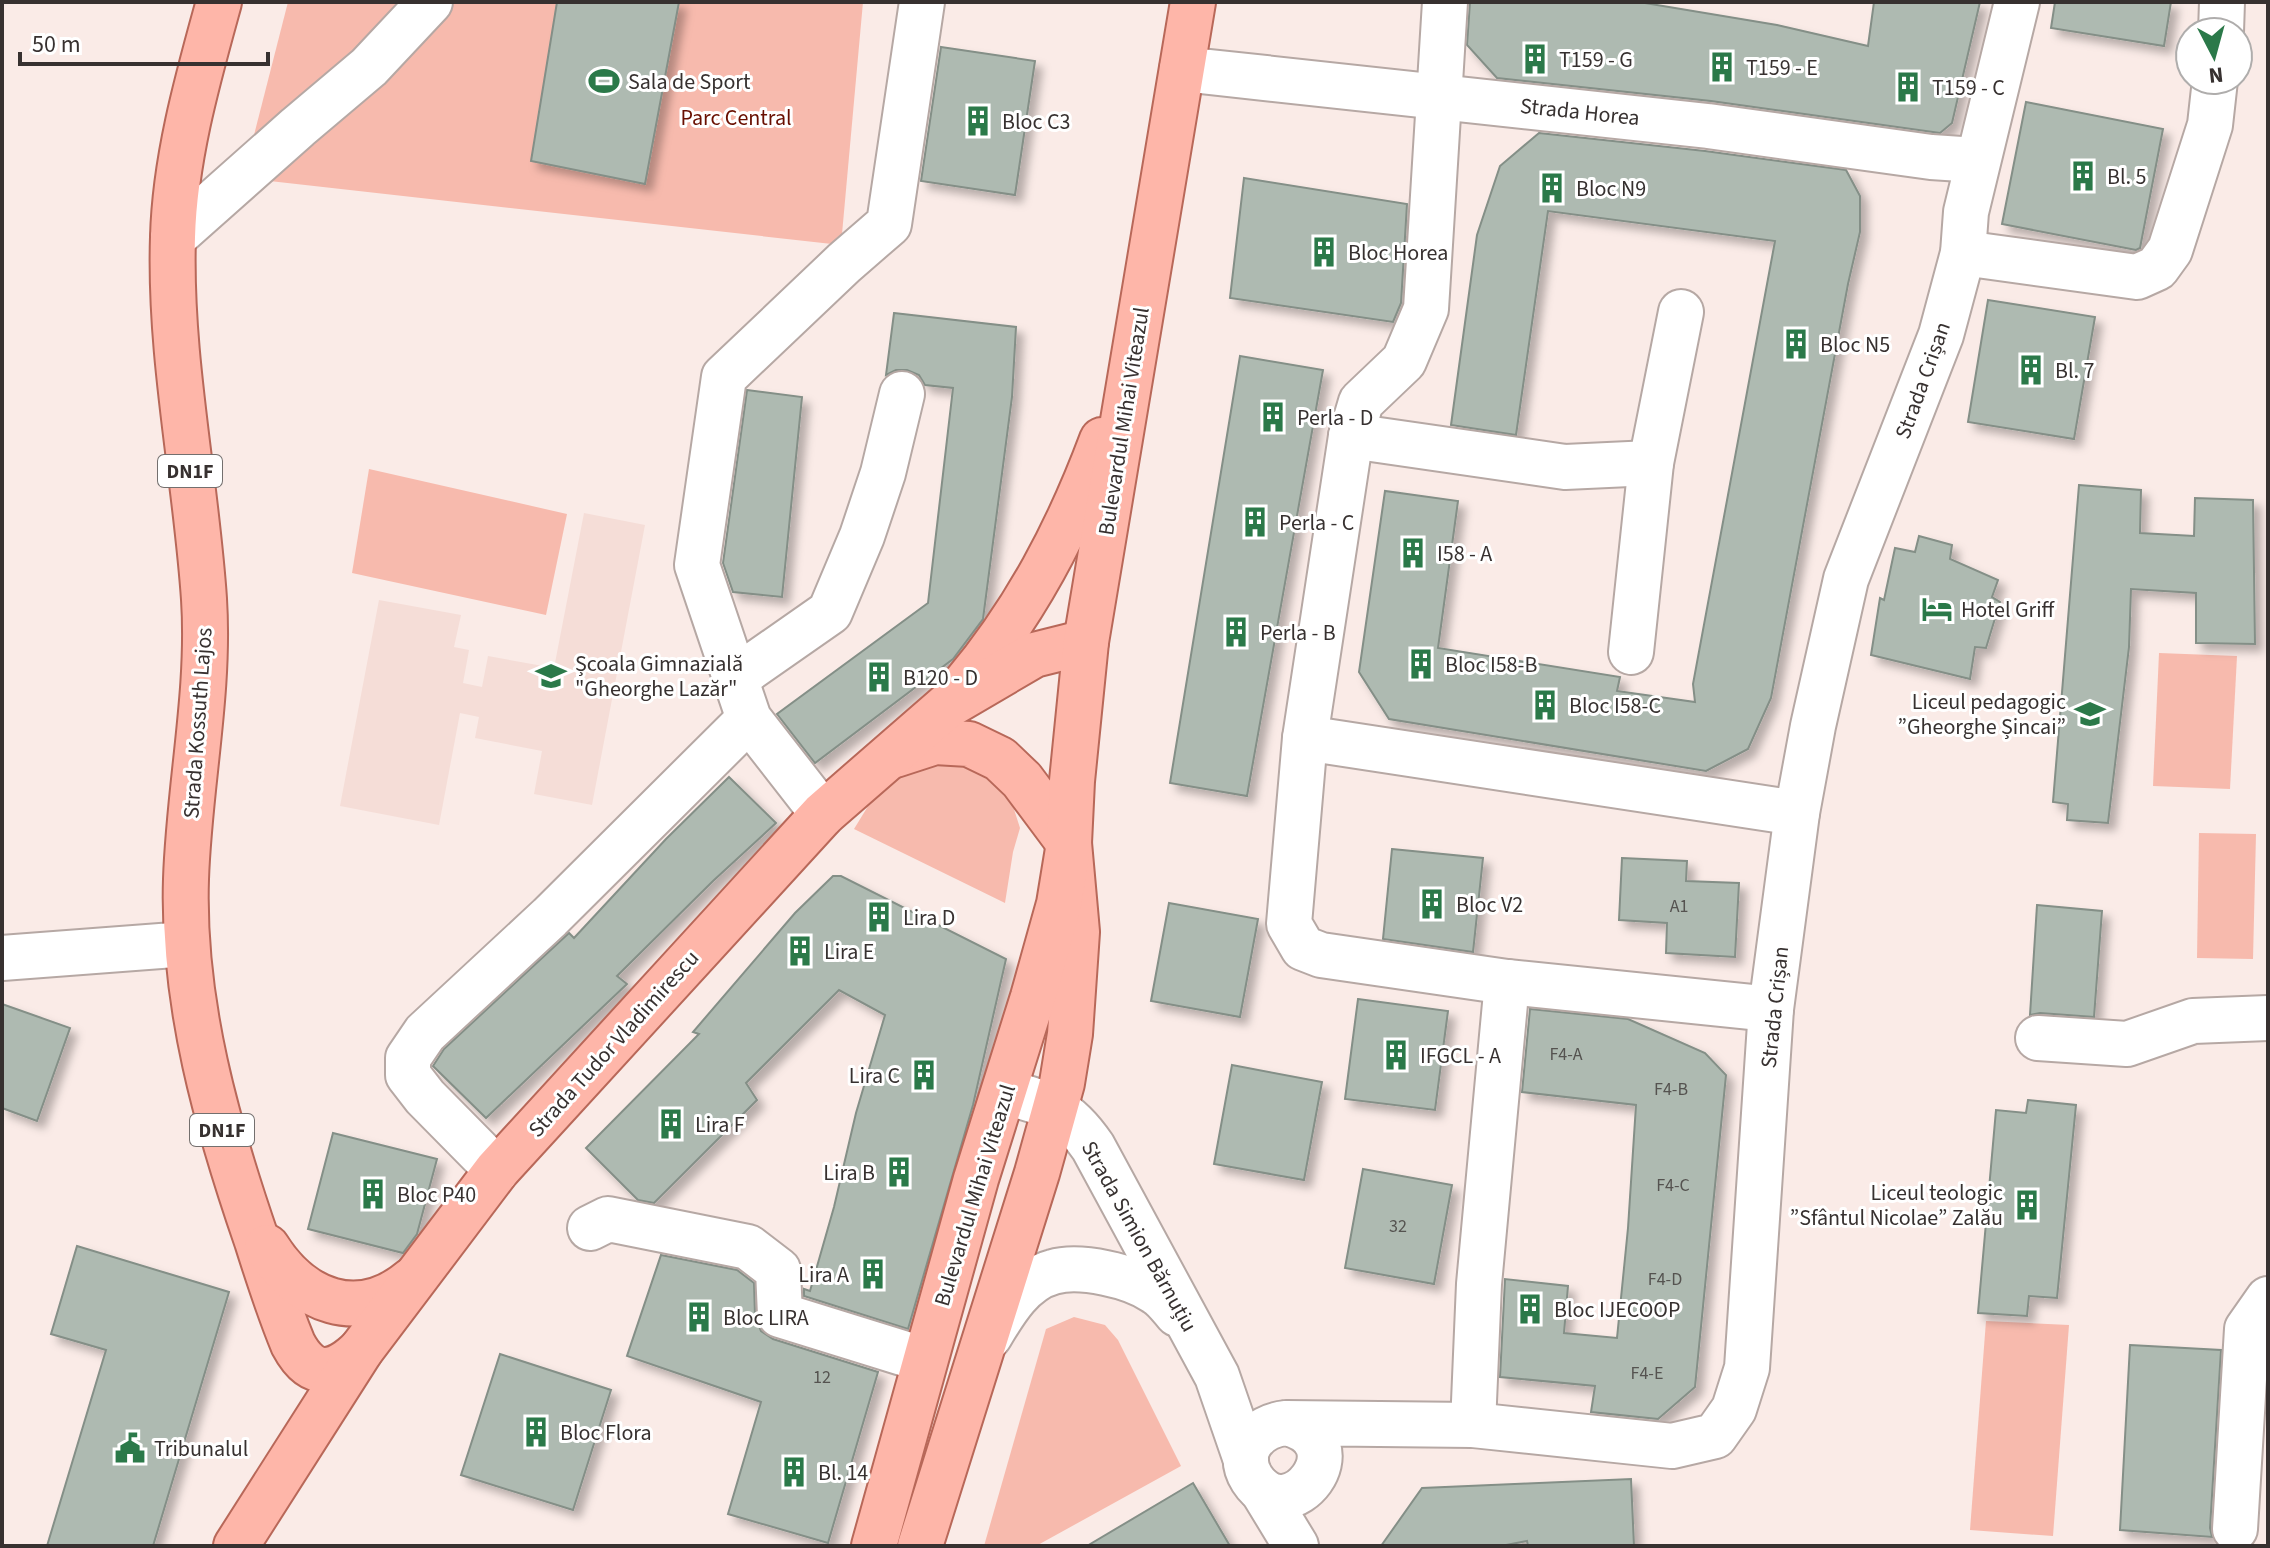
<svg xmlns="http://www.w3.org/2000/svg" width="2270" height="1548" font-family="'Source Sans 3',sans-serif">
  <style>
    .built { fill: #f5ddd7 }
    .green { fill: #f7baad }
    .building { fill: #aebab1; stroke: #848f87; stroke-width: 2; filter: url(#shadow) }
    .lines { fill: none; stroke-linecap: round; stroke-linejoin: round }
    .minor-casing { stroke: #b6a8a4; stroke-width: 48 }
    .major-casing { stroke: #b86859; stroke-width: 48 }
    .minor { stroke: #fff; stroke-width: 44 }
    .major { stroke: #feb6a9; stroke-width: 44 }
    .labels { text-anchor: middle; stroke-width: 6; stroke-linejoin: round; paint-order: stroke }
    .number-label { font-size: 18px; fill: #555350 }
    .shield { fill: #fff; stroke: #736f6e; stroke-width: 2 }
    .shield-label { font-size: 20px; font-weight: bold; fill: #373130 }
    .poi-label { font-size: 22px; fill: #373130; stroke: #fff; text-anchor: start }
    .street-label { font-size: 22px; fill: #373130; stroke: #fff }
    .park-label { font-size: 22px; fill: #690f01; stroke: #fff }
  </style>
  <defs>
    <filter id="shadow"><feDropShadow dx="7" dy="7" stdDeviation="4" flood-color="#0004"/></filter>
  </defs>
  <rect width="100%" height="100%" fill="#faebe7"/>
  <!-- built -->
  <path class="built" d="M584,513L645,525L592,805L534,794L542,751L475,738L479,717L460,713L439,825L340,806L379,600L461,615L454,647L469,650L463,683L482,687L488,656L554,668Z"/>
  <!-- green -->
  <g class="green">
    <path d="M288,2H863L841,245L243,178Z"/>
    <path d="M369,469L567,514L546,615L352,573Z"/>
    <path d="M2159,653L2237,656L2230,789L2153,786Z"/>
    <path d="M926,756L975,761L1011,800L1020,828L1013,852L1005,903L854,829L881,785Z"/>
    <path d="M2199,833L2256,834L2253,959L2197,958Z"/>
    <path d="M1074,1317L1105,1325L1118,1340L1181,1466L1036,1546H984L1046,1329Z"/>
    <path d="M1986,1321L2069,1325L2053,1536L1970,1530Z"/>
  </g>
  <!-- building -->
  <g class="building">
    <path d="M557,2H679L645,184L531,161Z"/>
    <path d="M1470,2H1639L1777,25L1868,46L1874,2H1980L1952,123L1940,133L1711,101L1497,78L1467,45Z"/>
    <path d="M2055,2H2171L2164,46L2051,28Z"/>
    <path d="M941,47L1035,61L1015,195L921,181Z"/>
    <path d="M2026,102L2163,129L2140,248L2136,250L2002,224Z"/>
    <path d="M1539,133L1705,151L1846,170L1860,196V232L1848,284L1771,698L1748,749L1706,771L1389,719L1359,672L1385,491L1458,501L1438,648L1620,677L1617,691L1695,702L1693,684L1775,241L1548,211L1516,435L1451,425L1477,235L1500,166Z"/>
    <path d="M1244,178L1407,204L1401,303L1393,322L1230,298Z"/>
    <path d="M1988,300L2095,317L2074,439L1968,422Z"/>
    <path d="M894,313L1016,327L1012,397L983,619L953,659L815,763L777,714L928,603L953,388L925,385L919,375L907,370H896L886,375Z"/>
    <path d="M1240,356L1323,370L1247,796L1170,783Z"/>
    <path d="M747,390L802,397L782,597L733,592L723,563Z"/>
    <path d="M2079,485L2141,490L2140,533L2194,536L2195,498L2253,500L2255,644L2196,643V593L2131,589L2129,647L2108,823L2067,820L2068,804L2053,802Z"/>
    <path d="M1919,536L1952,545L1950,559L1998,580L1992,597L2000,602L1986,648L1975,647L1970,679L1871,655L1880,598L1884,600L1895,548L1915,552Z"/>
    <path d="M729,777L776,823L713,881L617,976L627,984L486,1118L433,1066L444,1049L569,933L574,938L666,839Z"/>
    <path d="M1392,849L1483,858L1473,952L1383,939Z"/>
    <path d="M1622,858L1687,861L1686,881L1739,883L1735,957L1666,953L1667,923L1619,920Z"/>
    <path d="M833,876H841L1006,959L973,1105L908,1329L804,1296V1289L810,1291L834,1207L856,1113L885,1015L839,990L746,1083L757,1100L654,1203L638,1200L586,1148L699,1034L693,1032L795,913Z"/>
    <path d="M1169,903L1258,919L1240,1017L1151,1001Z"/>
    <path d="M2037,905L2102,911L2094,1017L2040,1013L2030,1015Z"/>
    <path d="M1358,999L1448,1011L1435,1110L1345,1099Z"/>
    <path d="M2,1004L70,1028L37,1121L2,1108Z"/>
    <path d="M1530,1009L1628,1019L1705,1053L1726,1075L1695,1387L1658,1419L1591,1412L1595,1386L1500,1377L1505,1279L1568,1286L1564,1333L1617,1338L1628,1228L1636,1105L1522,1092Z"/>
    <path d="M1232,1065L1322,1082L1304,1180L1214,1164Z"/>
    <path d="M2028,1100L2076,1105L2057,1298L2029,1296L2027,1316L1978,1313L1996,1110L2026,1113Z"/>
    <path d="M333,1133L437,1159L417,1234L403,1253L308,1229Z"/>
    <path d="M1363,1169L1452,1185L1434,1284L1345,1268Z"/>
    <path d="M77,1246L229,1292L153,1546H47L106,1350L51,1334Z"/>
    <path d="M661,1255L737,1270L754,1283L755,1316L761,1331L773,1339L878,1372L828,1543L728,1514L761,1402L627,1356Z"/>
    <path d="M2130,1345L2221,1350L2210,1528L2212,1537L2120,1530Z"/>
    <path d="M500,1354L611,1390L573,1510L461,1475Z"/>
    <path d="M1631,1479L1634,1546H1528L1527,1541L1501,1546H1381L1422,1488Z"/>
    <path d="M1193,1483L1230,1546H1087Z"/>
  </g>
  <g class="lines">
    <!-- minor casing -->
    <g class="minor-casing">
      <g id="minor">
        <path d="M1445,2L1426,309L1404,361L1361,402L1351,436L1305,738L1289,924L1303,948L1321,955L1507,982L1771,1009"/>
        <path d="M2221,32L2222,2"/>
        <path d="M1182,69L1708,126L1931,157L1977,160"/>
        <path d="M173,238L298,127L369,67L430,2"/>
        <path d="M1963,253L2137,277L2157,268L2170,250L2210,125L2215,80"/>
        <path d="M1351,436L1565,467L1651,463"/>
        <path d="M1631,652L1651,463L1681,312"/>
        <path d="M734,679L830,612L862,536L883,473L902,394"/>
        <path d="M1305,738L1797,813"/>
        <path d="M823,814L749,719L697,565L724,377L844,263L889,224L922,2"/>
        <path d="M2,958L187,944"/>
        <path d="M2038,1038L2127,1044L2193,1021L2268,1018"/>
        <path d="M1004,1092C1048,1103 1067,1109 1093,1147L1217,1376L1246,1460"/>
        <path d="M497,1170L425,1097L408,1075V1058L425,1033L550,917L749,719"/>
        <path d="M590,1228L608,1219L748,1247L778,1270L780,1315L925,1360"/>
        <path d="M989,1337C1004,1312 1022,1280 1053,1272C1080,1264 1132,1276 1155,1292C1164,1297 1171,1307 1177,1314"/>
        <path d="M1286,1423C1363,1441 1289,1536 1252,1479C1234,1451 1257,1426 1286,1423L1473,1425L1672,1446L1715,1436L1734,1409L1747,1368L1771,1009L1797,813L1813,726L1846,579L1941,335L1963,253L1966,212L2017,2"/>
        <path d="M1473,1425L1479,1284L1507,982"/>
        <path d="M1262,1490L1296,1546"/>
        <path d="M2235,1529L2247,1329L2268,1299"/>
      </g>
    </g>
    <!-- major casing -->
    <g class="major-casing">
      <g id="major">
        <path d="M219,2C198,78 175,158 173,237C169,358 196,479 204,599C210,693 189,786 186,879C182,1003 217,1125 257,1241C268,1276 279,1310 293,1344C312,1380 335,1375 361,1350"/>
        <path d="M964,685C1026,611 1068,531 1102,440"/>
        <path d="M895,755L935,742L969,744L1000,759L1022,780L1069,843L1077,932L1070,1034L1062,1083L1037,1173L920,1546"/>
        <path d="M267,1247C301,1301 358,1325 412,1280"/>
        <path d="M236,1546L361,1350L497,1170L823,814L947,706L1034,655L1086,642"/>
        <path d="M874,1546L976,1179L1033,997L1059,904L1069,843L1072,781L1086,642L1193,2"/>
      </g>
    </g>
    <!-- minor -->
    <use href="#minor" class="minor"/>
    <!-- major -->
    <use href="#major" class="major"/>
  </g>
  <!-- icons -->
  <defs>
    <g id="building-bare" transform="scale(2.4)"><path d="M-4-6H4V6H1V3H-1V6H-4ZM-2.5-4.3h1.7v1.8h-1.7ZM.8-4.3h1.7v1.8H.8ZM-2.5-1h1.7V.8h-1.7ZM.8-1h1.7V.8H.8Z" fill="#2b7949" stroke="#fff" stroke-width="2.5" paint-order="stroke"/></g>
    <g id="stadium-bare" transform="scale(2.4)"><path d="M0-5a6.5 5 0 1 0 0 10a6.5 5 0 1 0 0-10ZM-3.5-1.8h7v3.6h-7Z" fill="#2b7949" stroke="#fff" stroke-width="2.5" paint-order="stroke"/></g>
    <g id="hotel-bare" transform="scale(2.4)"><path d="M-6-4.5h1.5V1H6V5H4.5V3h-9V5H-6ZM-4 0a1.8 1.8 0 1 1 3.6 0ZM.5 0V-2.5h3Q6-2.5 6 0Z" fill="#2b7949" stroke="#fff" stroke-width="2.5" paint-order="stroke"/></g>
    <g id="school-bare" transform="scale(2.4)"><path d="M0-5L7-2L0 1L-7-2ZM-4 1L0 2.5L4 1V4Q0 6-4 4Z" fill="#2b7949" stroke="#fff" stroke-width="2.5" paint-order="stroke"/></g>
    <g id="university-bare" transform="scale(2.4)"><path d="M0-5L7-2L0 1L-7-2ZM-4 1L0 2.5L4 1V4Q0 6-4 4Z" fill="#2b7949" stroke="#fff" stroke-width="2.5" paint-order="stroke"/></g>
    <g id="civic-bare" transform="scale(2.4)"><path d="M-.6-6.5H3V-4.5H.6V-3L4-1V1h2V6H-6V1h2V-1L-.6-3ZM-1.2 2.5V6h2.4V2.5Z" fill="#2b7949" stroke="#fff" stroke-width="2.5" paint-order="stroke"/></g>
  </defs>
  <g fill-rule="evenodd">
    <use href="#building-bare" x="1535" y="59"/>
    <use href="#building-bare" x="1722" y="67"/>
    <use href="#stadium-bare" x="604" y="81"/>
    <use href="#building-bare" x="1908" y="87"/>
    <use href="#building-bare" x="978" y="121"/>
    <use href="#building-bare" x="2083" y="176"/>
    <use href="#building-bare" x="1552" y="188"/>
    <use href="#building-bare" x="1324" y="252"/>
    <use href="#building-bare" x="1796" y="344"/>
    <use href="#building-bare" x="2031" y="370"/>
    <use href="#building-bare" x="1273" y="417"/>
    <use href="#building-bare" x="1255" y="522"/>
    <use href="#building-bare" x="1413" y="553"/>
    <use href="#hotel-bare" x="1937" y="609"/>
    <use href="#building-bare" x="1236" y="632"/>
    <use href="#building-bare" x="1421" y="664"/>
    <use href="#school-bare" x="551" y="676"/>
    <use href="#building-bare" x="879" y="677"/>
    <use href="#building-bare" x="1545" y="705"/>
    <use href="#university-bare" x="2090" y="714"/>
    <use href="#building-bare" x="1432" y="904"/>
    <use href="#building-bare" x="879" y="917"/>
    <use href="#building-bare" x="800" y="951"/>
    <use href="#building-bare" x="1396" y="1055"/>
    <use href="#building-bare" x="924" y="1075"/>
    <use href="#building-bare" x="671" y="1124"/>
    <use href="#building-bare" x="899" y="1172"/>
    <use href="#building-bare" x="373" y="1194"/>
    <use href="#building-bare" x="2027" y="1205"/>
    <use href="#building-bare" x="873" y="1274"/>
    <use href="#building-bare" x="1530" y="1309"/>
    <use href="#building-bare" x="699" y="1317"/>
    <use href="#building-bare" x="536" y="1432"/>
    <use href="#civic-bare" x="130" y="1448"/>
    <use href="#building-bare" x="794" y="1472"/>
  </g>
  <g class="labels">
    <!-- number labels -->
    <g class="number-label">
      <text x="1679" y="912">A1</text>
      <text x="1566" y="1060">F4-A</text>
      <text x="1671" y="1095">F4-B</text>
      <text x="1673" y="1191">F4-C</text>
      <text x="1398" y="1232">32</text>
      <text x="1665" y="1285">F4-D</text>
      <text x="1647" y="1379">F4-E</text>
      <text x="822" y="1383">12</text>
    </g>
    <!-- shield labels -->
    <g class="shield">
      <rect x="158" y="455" width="64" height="32" rx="6"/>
      <rect x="190" y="1114" width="64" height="32" rx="6"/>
    </g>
    <g class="shield-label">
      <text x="190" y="478">DN1F</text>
      <text x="222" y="1137">DN1F</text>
    </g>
    <!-- poi labels -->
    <g class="poi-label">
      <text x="1559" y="67">T159 - G</text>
      <text x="1746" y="75">T159 - E</text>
      <text x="628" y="89">Sala de Sport</text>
      <text x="1932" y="95">T159 - C</text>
      <text x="1002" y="129">Bloc C3</text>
      <text x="2107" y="184">Bl. 5</text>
      <text x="1576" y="196">Bloc N9</text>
      <text x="1348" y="260">Bloc Horea</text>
      <text x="1820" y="352">Bloc N5</text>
      <text x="2055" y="378">Bl. 7</text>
      <text x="1297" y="425">Perla - D</text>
      <text x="1279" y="530">Perla - C</text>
      <text x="1437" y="561">I58 - A</text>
      <text x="1961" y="617">Hotel Griff</text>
      <text x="1260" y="640">Perla - B</text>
      <text x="575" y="671">Școala Gimnazială<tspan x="575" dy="25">"Gheorghe Lazăr"</tspan></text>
      <text x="1445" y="672">Bloc I58-B</text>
      <text x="903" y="685">B120 - D</text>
      <text x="2066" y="709" text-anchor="end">Liceul pedagogic<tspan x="2066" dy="25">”Gheorghe Șincai”</tspan></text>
      <text x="1569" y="713">Bloc I58-C</text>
      <text x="1456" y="912">Bloc V2</text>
      <text x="903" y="925">Lira D</text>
      <text x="824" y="959">Lira E</text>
      <text x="1420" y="1063">IFGCL - A</text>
      <text x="900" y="1083" text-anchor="end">Lira C</text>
      <text x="695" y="1132">Lira F</text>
      <text x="875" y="1180" text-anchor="end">Lira B</text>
      <text x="2003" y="1200" text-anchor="end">Liceul teologic<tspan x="2003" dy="25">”Sfântul Nicolae” Zalău</tspan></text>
      <text x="397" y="1202">Bloc P40</text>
      <text x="849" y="1282" text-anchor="end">Lira A</text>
      <text x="1554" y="1317">Bloc IJECOOP</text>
      <text x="723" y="1325">Bloc LIRA</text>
      <text x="560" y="1440">Bloc Flora</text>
      <text x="154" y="1456">Tribunalul</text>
      <text x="818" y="1480">Bl. 14</text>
    </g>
    <!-- street labels -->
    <g class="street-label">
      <text transform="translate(1580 111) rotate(6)" y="8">Strada Horea</text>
      <text transform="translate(1922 380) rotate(-70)" y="8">Strada Crișan</text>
      <text transform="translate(1123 421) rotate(-81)" y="8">Bulevardul Mihai Viteazul</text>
      <text transform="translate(197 723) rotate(-86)" y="8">Strada Kossuth Lajos</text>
      <text transform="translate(1774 1007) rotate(-84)" y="8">Strada Crișan</text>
      <text transform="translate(613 1043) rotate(-48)" y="8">Strada Tudor Vladimirescu</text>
      <text transform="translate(974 1195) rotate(-73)" y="8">Bulevardul Mihai Viteazul</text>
      <text transform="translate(1140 1236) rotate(61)" y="8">Strada Simion Bărnuțiu</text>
    </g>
    <!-- park labels -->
    <g class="park-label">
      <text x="736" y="125">Parc Central</text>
    </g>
  </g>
  <!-- border -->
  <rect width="2270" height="1548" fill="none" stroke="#373130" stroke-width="8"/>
  <!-- north arrow -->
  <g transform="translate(2214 56) rotate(174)"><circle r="38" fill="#ffffff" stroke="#afadac" stroke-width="2"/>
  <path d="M0-6L14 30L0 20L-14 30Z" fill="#2b7949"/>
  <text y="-12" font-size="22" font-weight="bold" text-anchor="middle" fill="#373130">N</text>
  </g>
  <!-- scale -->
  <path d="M20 52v12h248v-12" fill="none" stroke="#373130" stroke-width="4"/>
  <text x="32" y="52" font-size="24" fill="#373130" stroke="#ffffff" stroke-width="6" paint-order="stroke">50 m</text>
</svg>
